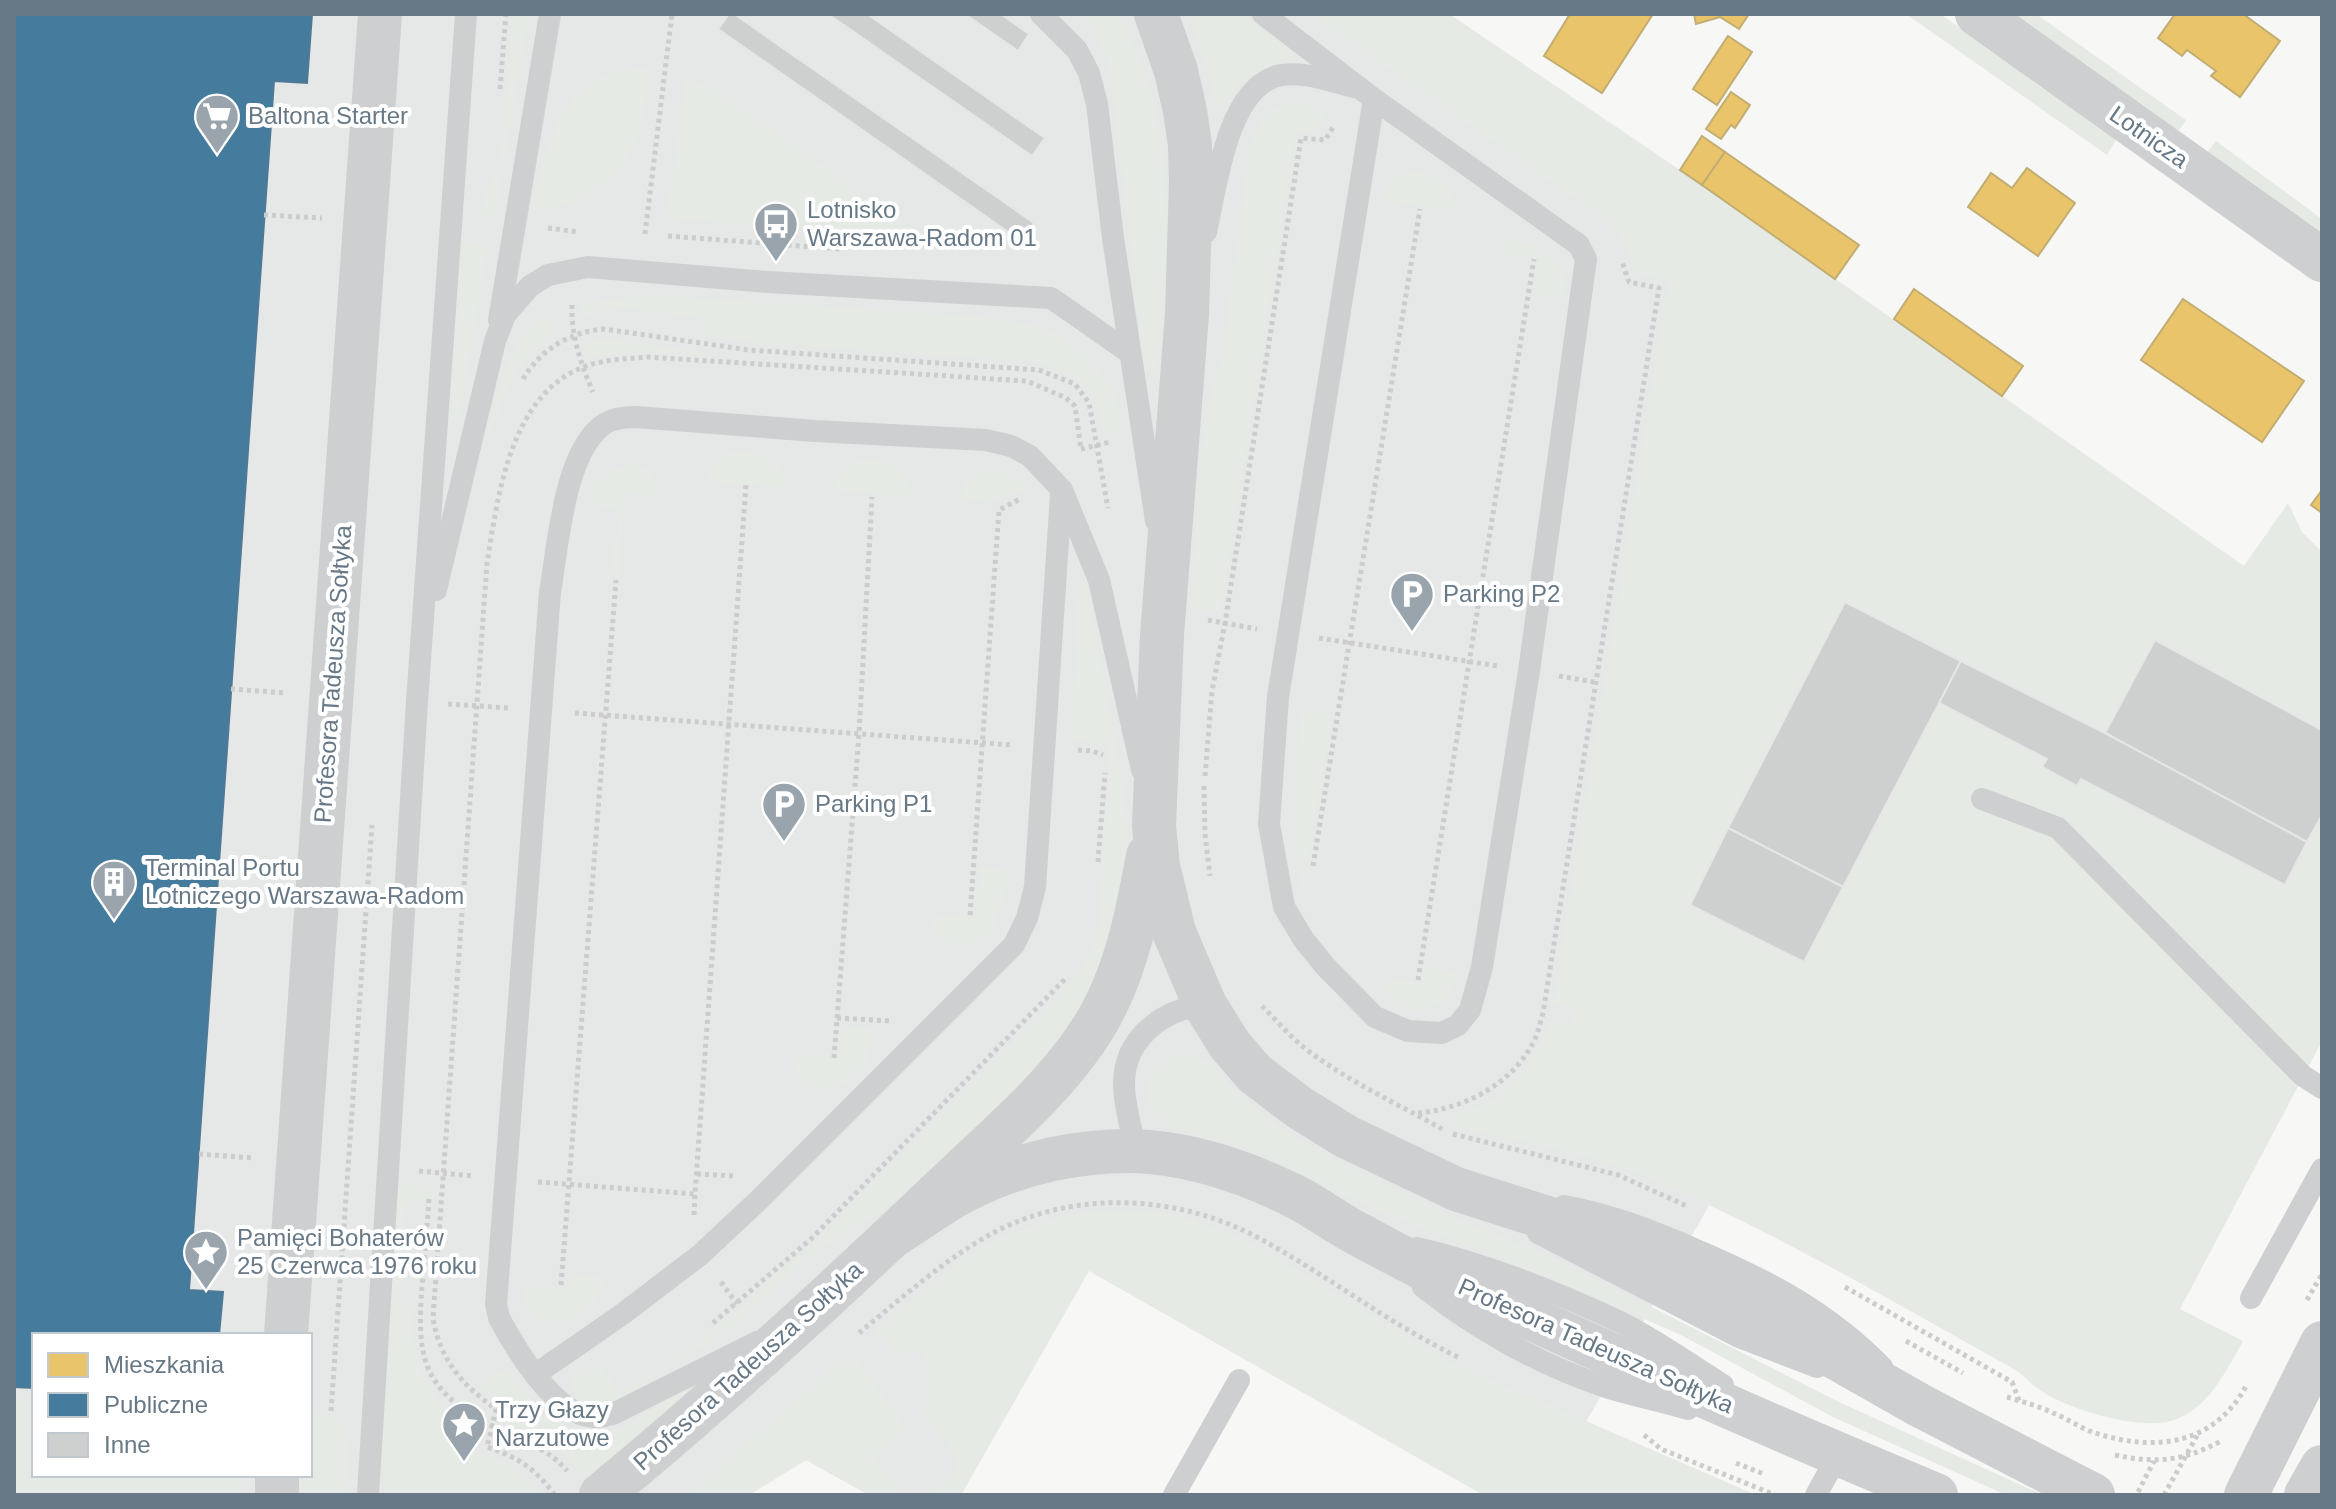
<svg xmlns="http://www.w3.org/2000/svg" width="2336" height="1509" font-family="Arial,sans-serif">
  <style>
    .built { fill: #e6e7e7; fill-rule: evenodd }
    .green { fill: #e6eae4 }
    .homes { fill: #e9c46a; stroke: #c2ad72; stroke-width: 2 }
    .public { fill: #457b9d; stroke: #4f7a96; stroke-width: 2 }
    .building { fill: #ced0d0; stroke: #e6e6e6; stroke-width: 2 }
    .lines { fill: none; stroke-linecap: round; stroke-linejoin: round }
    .path { stroke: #ccc; stroke-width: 5; stroke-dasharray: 4 4; stroke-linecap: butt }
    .service { stroke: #cdcfd0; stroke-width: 22 }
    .minor { stroke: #cdcfd0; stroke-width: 44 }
    .tertiary { stroke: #cdcfd0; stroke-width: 44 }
    .labels { text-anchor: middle; stroke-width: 8; stroke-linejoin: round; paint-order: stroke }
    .poi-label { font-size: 24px; fill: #677886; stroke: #fff; text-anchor: start }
    .street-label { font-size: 24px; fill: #677886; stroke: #fff }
  </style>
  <rect width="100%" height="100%" fill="#f7f7f6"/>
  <!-- built -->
  <path class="built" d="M14,14H1449L1702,185L1770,1077L1707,1209L1586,1422L1556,1483L1110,1231L961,1495H869L806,1460L749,1495H14ZM34,1335H310V1475H34Z"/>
  <!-- green -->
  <g class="green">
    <path d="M512,14H529L494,219L484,218L480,209L501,159Z"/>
    <path d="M1083,14H1119C1170,108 1171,203 1162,307C1161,328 1163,355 1155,374L1145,370L1144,366L1110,70L1095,30Z"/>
    <path d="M1189,14H1242L1290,49L1294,56L1292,61C1257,63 1242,85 1219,108Z"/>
    <path d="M1311,14H1449L1702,185L2244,566L2288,503L2302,532L2322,552V1041L2180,1309L2243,1341C2227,1370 2208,1409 2174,1420C2142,1431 2072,1411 2043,1392C2034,1387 2027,1379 2019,1372C1897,1304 1776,1232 1648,1178C1588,1153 1523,1142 1460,1127L1452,1122L1457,1112C1508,1104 1530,1065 1550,1022L1573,1026L1576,1008L1553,1004L1668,281L1636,274L1623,239L1607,221Z"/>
    <path d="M1906,14H1940L2117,138L2107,155Z"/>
    <path d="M2013,14H2036L2186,120L2176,135Z"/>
    <path d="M650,68C643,129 641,169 579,199C564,206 547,214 531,209C551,138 559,70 650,68Z"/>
    <path d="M686,78L719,92L921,235L674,219L668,209Z"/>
    <path d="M1296,102L1317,106L1327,114L1313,133L1297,130L1221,610L1190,609L1204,420L1223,352L1251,136C1265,115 1270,107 1296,102Z"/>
    <path d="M2216,141L2322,219V235L2205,155Z"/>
    <path d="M1415,170L1442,181L1456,201L1451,211L1382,200C1385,181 1398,175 1415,170Z"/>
    <path d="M1512,239C1533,240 1580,276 1562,298L1534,294L1539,259L1502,253L1505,243Z"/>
    <path d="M463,245L488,247L460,415L455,422L451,417Z"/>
    <path d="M639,297H677L980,317L1032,325L1049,330L1090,359L1113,389L1123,430L1104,433C1097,381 1077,373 1028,361L767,344L704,335L706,319L609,306L602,307L601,313L584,316L576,305Z"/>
    <path d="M549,314L554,337C510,365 507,392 489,437H486C490,411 508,355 524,335C530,327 541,321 549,314Z"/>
    <path d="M609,339L723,356L636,351L595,358L588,357L583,343Z"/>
    <path d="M732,452C757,452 779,455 785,482L781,487L711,482L708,477C714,464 720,458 732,452Z"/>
    <path d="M858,461C882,460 905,464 912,491L908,496L837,491L833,485C838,472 846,468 858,461Z"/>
    <path d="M637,464C650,469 655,476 658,490L653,495L625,493L619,576H609L620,511L591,504C583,478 617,465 637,464Z"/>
    <path d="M1004,470L1022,480L1027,488L992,502L964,500L961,493C968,472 984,471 1004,470Z"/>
    <path d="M1079,584L1088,587L1125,803L1128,839L1110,954L1071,1034L930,1178L899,1201L816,1251L729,1329L619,1400L597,1406L585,1402L575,1395L572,1381L579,1372L596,1361L622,1394L695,1344L749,1301L811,1244L1065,989L1081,971L1092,949L1099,923L1110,753L1107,746L1071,739Z"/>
    <path d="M1305,711L1333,715L1303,894L1295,854L1298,723L1302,712Z"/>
    <path d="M979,868L1006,870L1011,877L991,933L974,945C955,945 936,943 931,922L937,915L976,918Z"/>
    <path d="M1426,967L1452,971L1458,978C1443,1015 1403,1024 1383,985L1388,977L1424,984Z"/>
    <path d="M842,1026L874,1028C872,1041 871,1054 864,1065C845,1092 807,1102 793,1065C802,1050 824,1058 840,1058Z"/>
    <path d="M1182,1054L1196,1055L1209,1062L1239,1094L1281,1128L1347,1166L1462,1221L1561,1261L1839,1402L2043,1495H2006L1833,1417L1683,1336L1579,1290L1365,1205L1259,1153L1224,1141L1172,1128L1153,1113L1148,1095L1150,1079L1156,1070L1169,1059Z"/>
    <path d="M398,1183C413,1184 430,1182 435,1199L407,1198L399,1301L410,1303C413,1365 423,1400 481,1430L475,1450L517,1469L541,1495H385L381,1447Z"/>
    <path d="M1092,1211H1150L1192,1220L1236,1235L1277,1258L1448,1361L1756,1495H1483L1089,1271L961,1495H927L953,1473L959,1461L924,1412L928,1408L929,1362L920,1350L896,1351L875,1331L971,1253L996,1239L1055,1219Z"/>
    <path d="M571,1274L603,1278C603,1297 583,1318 565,1322C557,1324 546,1321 538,1320L522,1301L526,1287L568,1289Z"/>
    <path d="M851,1353L905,1426L873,1457L905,1495H869L806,1460L749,1495H686Z"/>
    <path d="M507,1372C522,1389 536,1410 554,1423C598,1456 647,1412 683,1388L689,1387L691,1390L587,1478L556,1447L510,1423L513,1412L478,1389L494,1373Z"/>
    <path d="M14,1398L34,1400V1475H241L239,1495H14Z"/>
    <path d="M314,1414L342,1419L348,1454L345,1495H296L297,1475H310V1425Z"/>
  </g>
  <!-- homes -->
  <g class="homes">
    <path d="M1570,14H1653L1602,93L1544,56Z"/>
    <path d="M1694,14H1749L1739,29L1720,17L1696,24Z"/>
    <path d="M2175,14H2243L2280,41L2240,97L2211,76L2216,71L2187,50L2182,56L2158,38Z"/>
    <path d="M1728,36L1752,52L1717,105L1693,89Z"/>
    <path d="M1731,92L1750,105L1735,128L1731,125L1721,139L1706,129Z"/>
    <path d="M1702,136L1725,152L1702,185L1680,170Z"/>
    <path d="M1725,152L1859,245L1835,279L1702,185Z"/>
    <path d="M2027,168L2075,203L2038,256L1968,207L1991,173L2012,188Z"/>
    <path d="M1914,289L2023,366L2002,396L1894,319Z"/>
    <path d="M2183,299L2304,381L2262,442L2141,360Z"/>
    <path d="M2322,490V513L2311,505Z"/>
  </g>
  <!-- public -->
  <path class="public" d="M14,14H312L307,83L274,81L189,1290L223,1292L219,1335H34V1388L14,1387Z"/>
  <!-- building -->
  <g class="building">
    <path d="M729,14H734L1034,223L1021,241L718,29Z"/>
    <path d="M828,14H867L1045,138L1032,156Z"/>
    <path d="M965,14H1001L1029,34L1018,51Z"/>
    <path d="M1845,602L1961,661L1843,887L1728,828Z"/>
    <path d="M2155,640L2322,730V815L2307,842L2105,733Z"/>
    <path d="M1961,661L2105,733L2307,842L2285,885L2081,779L2077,786L2042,767L2047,759L1939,703Z"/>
    <path d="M1728,828L1843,887L1804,962L1690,905Z"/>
  </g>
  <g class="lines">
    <!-- path -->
    <g class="path">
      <path d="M500,89L506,14"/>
      <path d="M264,215L322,218"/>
      <path d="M548,228L578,232"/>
      <path d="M645,234L672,14"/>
      <path d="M668,236L841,249"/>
      <path d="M572,305C571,336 581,364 593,392"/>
      <path d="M523,379C541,349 570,332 604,329L749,350L1039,370L1075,384L1089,403L1108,508"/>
      <path d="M1081,449L1110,442"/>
      <path d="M1208,620L1257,629"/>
      <path d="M1319,638L1498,666"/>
      <path d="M1559,676L1594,682"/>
      <path d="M231,689L286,693"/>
      <path d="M448,704L509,708"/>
      <path d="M575,713L1012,745"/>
      <path d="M1078,750L1092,751L1103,755"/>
      <path d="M1205,776L1212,691L1225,623L1301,138L1325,140L1334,126"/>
      <path d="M1204,786L1205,834L1210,876"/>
      <path d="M1098,862L1105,773"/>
      <path d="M1313,866L1420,209"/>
      <path d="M970,915L999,510L1022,498"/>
      <path d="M1418,980L1534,259"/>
      <path d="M1262,1006C1275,1019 1288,1034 1302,1046C1345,1080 1396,1103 1444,1130"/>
      <path d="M837,1018L892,1021"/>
      <path d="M834,1058L859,734L872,497"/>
      <path d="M1418,1113C1463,1109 1511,1085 1533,1043C1538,1034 1540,1023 1543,1013L1659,288L1629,282L1622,262"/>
      <path d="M1453,1134L1618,1175L1687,1206"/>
      <path d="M199,1154L253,1158"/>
      <path d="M419,1171L473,1176"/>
      <path d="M697,1174L736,1176"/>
      <path d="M538,1182L695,1194L746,485"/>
      <path d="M429,1199C427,1228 425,1257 422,1286C417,1356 421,1388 488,1424C514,1437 548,1447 567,1471"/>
      <path d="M694,1215L695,1194"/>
      <path d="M721,1282L737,1304"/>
      <path d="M561,1285L616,580"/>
      <path d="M1845,1287L2012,1382L2020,1403"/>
      <path d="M2307,1300L2322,1274"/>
      <path d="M713,1323L811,1239L1066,978"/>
      <path d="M859,1333C898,1301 936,1267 979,1241C1063,1189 1171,1192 1257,1237C1326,1274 1389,1324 1460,1358"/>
      <path d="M1906,1341L1963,1373"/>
      <path d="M2007,1397C2023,1402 2039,1406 2053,1413C2066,1418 2079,1427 2092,1432C2152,1452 2213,1447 2246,1386"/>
      <path d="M331,1411L372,825"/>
      <path d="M1644,1435L1661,1449L1775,1495"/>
      <path d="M2115,1455C2156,1464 2184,1461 2221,1441"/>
      <path d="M1736,1463L1764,1474"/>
      <path d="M2138,1492L2154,1461"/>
      <path d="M555,1495C534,1468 520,1458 487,1447L496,1409C462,1385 440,1360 433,1318L487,563C498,496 510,393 586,366C606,359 627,359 648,357L1027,381L1066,398L1075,406L1081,449"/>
      <path d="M2164,1495L2198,1434"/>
    </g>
    <!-- service -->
    <g class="service">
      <path d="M1041,14L1077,50L1089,73L1097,104L1113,238L1156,521"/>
      <path d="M1263,14L1374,99L1579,245L1586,259L1529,671L1482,967L1470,1010L1458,1025L1442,1033L1408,1031L1375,1017L1325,966L1304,940L1284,907L1269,824L1278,697L1374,99"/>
      <path d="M1206,232C1216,189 1226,94 1274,77C1298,69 1330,81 1354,87"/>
      <path d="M499,320L550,14"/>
      <path d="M436,590L495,341L505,315L530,286L548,275L588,267L768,282L1051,298L1130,353"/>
      <path d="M1982,799L2058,828L2303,1076L2322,1088"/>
      <path d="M1136,1151C1132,1130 1124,1106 1124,1084C1124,1038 1163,1009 1205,1005"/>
      <path d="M1564,1206C1609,1214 1650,1230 1692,1248C1765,1279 1826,1310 1882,1367"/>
      <path d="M1538,1233L1739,1337L1817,1367"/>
      <path d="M1417,1248C1485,1264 1554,1291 1618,1321C1655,1339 1689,1364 1723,1385"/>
      <path d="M1423,1287C1477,1330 1544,1367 1609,1388C1635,1396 1662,1401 1688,1409"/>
      <path d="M2251,1298L2322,1169"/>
      <path d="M757,1342L613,1414C607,1415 599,1418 594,1417C555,1416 515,1348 499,1318L496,1304L550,592C558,547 564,448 606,423C615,418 626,417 636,417L815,431L986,440L1011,446L1030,456L1062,490L1099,580L1142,770"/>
      <path d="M536,1374L624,1313L700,1255L761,1198L1014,945L1027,918L1035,887L1061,495"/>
      <path d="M368,1495L417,702L466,14"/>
      <path d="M1174,1495L1239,1380"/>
      <path d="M1816,1495L1838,1455"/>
    </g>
    <!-- minor -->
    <path class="minor" d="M1977,14L2322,260"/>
    <!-- tertiary -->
    <g class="tertiary">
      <path d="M1156,14L1176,71L1185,111L1190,145L1191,183L1187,314L1162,635L1154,826L1158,866L1174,932L1205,1005L1230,1045L1255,1074L1300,1108L1347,1137L1456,1189L1575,1227L1695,1281L1732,1299L1921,1406L2093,1495"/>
      <path d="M894,1235C920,1219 947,1198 976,1185C1024,1162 1081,1150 1134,1151C1190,1153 1246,1172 1296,1197C1317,1208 1337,1223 1358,1234C1393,1253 1429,1272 1466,1289C1621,1360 1778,1430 1936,1495"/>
      <path d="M286,1335L380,14"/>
      <path d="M277,1495V1475"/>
      <path d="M601,1495C720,1397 833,1293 944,1187C998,1135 1062,1083 1099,1018C1127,969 1138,910 1148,856"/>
      <path d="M2246,1495L2322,1343"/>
      <path d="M2306,1495L2322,1467"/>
    </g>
  </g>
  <!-- icons -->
  <defs>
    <g id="supermarket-pin" transform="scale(2.3)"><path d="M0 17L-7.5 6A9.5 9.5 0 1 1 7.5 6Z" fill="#99a4ad" stroke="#fff"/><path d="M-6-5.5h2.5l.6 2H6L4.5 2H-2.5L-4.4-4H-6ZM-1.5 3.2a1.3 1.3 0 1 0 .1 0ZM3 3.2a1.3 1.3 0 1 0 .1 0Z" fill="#fff"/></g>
    <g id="bus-pin" transform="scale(2.3)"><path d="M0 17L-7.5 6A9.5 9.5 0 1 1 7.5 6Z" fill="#99a4ad" stroke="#fff"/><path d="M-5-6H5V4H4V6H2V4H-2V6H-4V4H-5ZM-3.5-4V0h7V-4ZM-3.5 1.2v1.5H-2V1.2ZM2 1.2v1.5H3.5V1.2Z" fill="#fff"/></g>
    <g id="parking-pin" transform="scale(2.3)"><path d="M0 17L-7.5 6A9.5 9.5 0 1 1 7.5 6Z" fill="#99a4ad" stroke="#fff"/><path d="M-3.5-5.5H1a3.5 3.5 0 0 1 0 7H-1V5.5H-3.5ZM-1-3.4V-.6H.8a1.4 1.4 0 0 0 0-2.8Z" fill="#fff"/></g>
    <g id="building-pin" transform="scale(2.3)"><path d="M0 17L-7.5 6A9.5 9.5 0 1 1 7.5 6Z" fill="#99a4ad" stroke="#fff"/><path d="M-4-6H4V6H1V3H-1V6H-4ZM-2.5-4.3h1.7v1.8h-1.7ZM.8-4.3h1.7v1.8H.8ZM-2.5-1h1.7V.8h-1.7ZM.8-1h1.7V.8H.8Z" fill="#fff"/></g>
    <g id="sight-pin" transform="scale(2.3)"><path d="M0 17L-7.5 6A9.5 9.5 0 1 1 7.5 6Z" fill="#99a4ad" stroke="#fff"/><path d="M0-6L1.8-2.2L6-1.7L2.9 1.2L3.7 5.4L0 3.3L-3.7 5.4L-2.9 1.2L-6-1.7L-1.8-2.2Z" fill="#fff"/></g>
  </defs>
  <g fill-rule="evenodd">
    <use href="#supermarket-pin" x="217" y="116"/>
    <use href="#bus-pin" x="776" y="224"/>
    <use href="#parking-pin" x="1412" y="594"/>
    <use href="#parking-pin" x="784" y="804"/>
    <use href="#building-pin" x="114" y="882"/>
    <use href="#sight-pin" x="206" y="1252"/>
    <use href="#sight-pin" x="464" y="1424"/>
  </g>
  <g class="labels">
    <!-- poi labels -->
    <g class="poi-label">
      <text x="248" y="124">Baltona Starter</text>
      <text x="807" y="218">Lotnisko<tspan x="807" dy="28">Warszawa-Radom 01</tspan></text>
      <text x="1443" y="602">Parking P2</text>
      <text x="815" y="812">Parking P1</text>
      <text x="145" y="876">Terminal Portu<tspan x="145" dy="28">Lotniczego Warszawa-Radom</tspan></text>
      <text x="237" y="1246">Pamięci Bohaterów<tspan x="237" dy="28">25 Czerwca 1976 roku</tspan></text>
      <text x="495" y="1418">Trzy Głazy<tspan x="495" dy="28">Narzutowe</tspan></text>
    </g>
    <!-- street labels -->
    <g class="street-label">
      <text transform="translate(2149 137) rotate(35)" y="8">Lotnicza</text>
      <text transform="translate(333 674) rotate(-86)" y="8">Profesora Tadeusza Sołtyka</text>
      <text transform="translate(1596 1346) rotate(24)" y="8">Profesora Tadeusza Sołtyka</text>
      <text transform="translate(748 1366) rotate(-42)" y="8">Profesora Tadeusza Sołtyka</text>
    </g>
  </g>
  <!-- border -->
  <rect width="2336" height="1509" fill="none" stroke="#677886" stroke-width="32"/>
  <!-- legend -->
  <rect x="32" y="1333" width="280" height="144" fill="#ffffff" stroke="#c2c9cf" stroke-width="2"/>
  <rect x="48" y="1353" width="40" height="24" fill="#e9c46a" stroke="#c2c9cf" stroke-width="2"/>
  <text x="104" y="1373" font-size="24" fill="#677886">Mieszkania</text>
  <rect x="48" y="1393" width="40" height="24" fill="#457b9d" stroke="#c2c9cf" stroke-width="2"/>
  <text x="104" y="1413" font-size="24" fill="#677886">Publiczne</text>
  <rect x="48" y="1433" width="40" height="24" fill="#ced0d0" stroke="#c2c9cf" stroke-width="2"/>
  <text x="104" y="1453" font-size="24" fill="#677886">Inne</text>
</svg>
